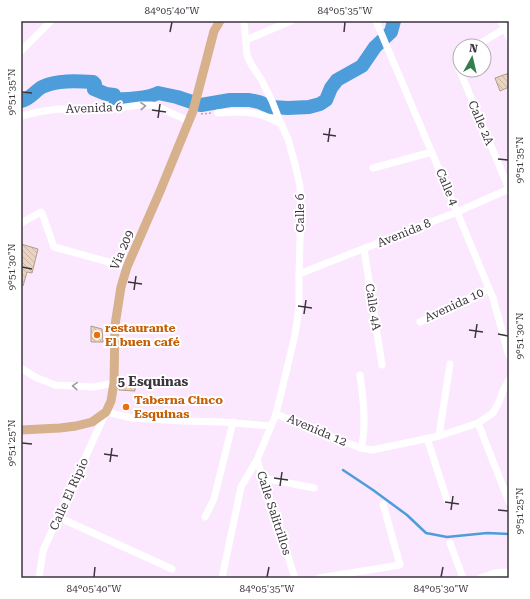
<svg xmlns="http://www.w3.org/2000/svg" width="530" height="599" font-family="'Roboto Serif',serif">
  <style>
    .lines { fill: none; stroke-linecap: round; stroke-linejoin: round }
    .stream { stroke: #4c9dda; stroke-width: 2.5 }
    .river { stroke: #4c9dda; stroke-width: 14 }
    .building { fill: url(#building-back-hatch); stroke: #b19c8a }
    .path { stroke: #b4a5b6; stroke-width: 1.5; stroke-dasharray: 2 2; stroke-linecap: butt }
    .minor { stroke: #fff; stroke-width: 7 }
    .major { stroke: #d7b08c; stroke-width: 9 }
    .oneway { stroke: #9e9a9e }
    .ticks { fill: none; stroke: #3d353e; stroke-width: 1.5 }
    .food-dot { fill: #e8710a; stroke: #fff; stroke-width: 1.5 }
    .labels { text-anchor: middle; stroke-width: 4; stroke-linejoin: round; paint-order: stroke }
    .street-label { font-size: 12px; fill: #3d353e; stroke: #fff }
    .food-label { font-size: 12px; font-weight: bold; fill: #c56008; stroke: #fff; text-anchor: start }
    .neighbourhood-label { font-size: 13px; font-weight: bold; fill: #3d353e; stroke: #fff }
    .neatline { fill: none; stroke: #3d353e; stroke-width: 1.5 }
    .ticks-label { font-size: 10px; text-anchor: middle; fill: #3d353e }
  </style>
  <defs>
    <pattern id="building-back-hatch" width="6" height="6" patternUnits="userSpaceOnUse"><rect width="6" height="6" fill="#ead3c1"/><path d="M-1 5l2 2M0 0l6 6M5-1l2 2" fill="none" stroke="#cab6a7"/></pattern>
  </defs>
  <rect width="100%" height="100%" fill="#fbe8fe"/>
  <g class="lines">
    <!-- stream -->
    <path class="stream" d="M343,470L373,490L407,515L426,533L447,537L487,533L509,534"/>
    <!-- river -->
    <path class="river" d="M21,101C29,100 35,91 42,87C57,80 76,81 93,82L95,84L94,89L106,94L114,95L115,99C125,100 149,98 158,93L177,97L201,105L230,100H249L259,102L271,107L288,108L309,107L320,104L326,100L331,88L337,80L362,66L375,47L391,32L394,21"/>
  </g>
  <!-- building -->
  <g class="building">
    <path d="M509,73V87L500,91L495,78Z"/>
    <path d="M21,244L38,249L32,273L27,272L23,286H21Z"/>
    <path d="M91,326L102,329L103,342H91Z"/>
    <path d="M120,384L135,385V391L119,390Z"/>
  </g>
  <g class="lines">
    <!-- path -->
    <path class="path" d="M201,114L212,113"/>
    <!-- minor -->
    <g class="minor">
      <path d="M244,21L247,55L251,64L261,79L272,101L281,124L288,139L295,164L300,186L301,208L299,274V308L295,335L276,414"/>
      <path d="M376,21L457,212L493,298L509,356"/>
      <path d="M501,21L509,38"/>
      <path d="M246,40L291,21"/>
      <path d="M476,46L504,29"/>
      <path d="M21,51L51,21"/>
      <path d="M218,113C243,111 259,111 281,124"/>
      <path d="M21,116L38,112L58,109L103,110L140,105H152L160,108L189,121"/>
      <path d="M373,168L432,152"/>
      <path d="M21,223L41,212L42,213L54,247L127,267"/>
      <path d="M364,249L382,365"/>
      <path d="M299,274L457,212L509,189L459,69L457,62L460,56"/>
      <path d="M420,322L489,289"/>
      <path d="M21,368L35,377L55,385L94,387L114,383"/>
      <path d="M360,375C363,397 367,427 361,448"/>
      <path d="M478,423L509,502"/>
      <path d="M271,426L257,460L295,578"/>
      <path d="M439,436L450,364"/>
      <path d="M427,438L447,500"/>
      <path d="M263,478L314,488"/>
      <path d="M58,517L172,569"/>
      <path d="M205,517L214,499L233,422"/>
      <path d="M450,543L463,578"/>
      <path d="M39,578L43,551L58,517L106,412L132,418L184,421L223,422L271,426L276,414L339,440L361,448L372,450L439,436L478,423L493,413L499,402L503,391L509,380"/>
      <path d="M222,578L241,487L257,460"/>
      <path d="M319,578L400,565L383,504"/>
      <path d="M480,578L495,573L509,572"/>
    </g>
    <!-- major -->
    <path class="major" d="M21,430L60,428L76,426L92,422L106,412L111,401L114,383L115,325L121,287L127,267L161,189L193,111L214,31L220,21"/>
  </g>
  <!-- one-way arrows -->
  <defs><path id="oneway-chevron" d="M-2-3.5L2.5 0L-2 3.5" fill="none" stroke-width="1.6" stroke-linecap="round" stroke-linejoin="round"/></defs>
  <g class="oneway">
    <use href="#oneway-chevron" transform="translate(143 106) rotate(-3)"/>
    <use href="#oneway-chevron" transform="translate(75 386) rotate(-177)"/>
  </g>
  <!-- ticks -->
  <path class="ticks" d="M170,32L172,22M344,32L345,22M22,92L32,93M152,110L166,112M158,118L160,104M323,134L336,136M328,142L330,128M498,159L508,160M22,267L32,269M128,282L142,284M134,290L136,276M298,306L312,308M304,314L306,300M469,330L483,332M498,334L508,336M475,338L477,324M22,443L32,444M104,454L118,456M110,462L112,448M274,478L288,480M280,486L282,472M445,502L459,504M451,510L453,496M498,510L508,511M94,577L95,567M267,577L269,567M441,577L443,567"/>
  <!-- markers -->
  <g class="food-dot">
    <circle cx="97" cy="335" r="4"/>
    <circle cx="126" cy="407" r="4"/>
  </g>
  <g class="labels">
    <!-- street labels -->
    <g class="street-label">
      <text transform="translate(94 108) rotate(-2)" y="4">Avenida 6</text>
      <text transform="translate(481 123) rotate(67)" y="4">Calle 2A</text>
      <text transform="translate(447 187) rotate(67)" y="4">Calle 4</text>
      <text transform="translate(300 213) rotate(-90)" y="4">Calle 6</text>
      <text transform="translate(404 233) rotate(-22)" y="4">Avenida 8</text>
      <text transform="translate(122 250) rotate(-67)" y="4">Vía 209</text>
      <text transform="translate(454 305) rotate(-25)" y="4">Avenida 10</text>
      <text transform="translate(373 307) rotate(81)" y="4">Calle 4A</text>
      <text transform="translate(317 430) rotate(23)" y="4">Avenida 12</text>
      <text transform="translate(69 494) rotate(-66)" y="4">Calle El Ripio</text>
      <text transform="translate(274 513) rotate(72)" y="4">Calle Salitrillos</text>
    </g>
    <!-- food labels -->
    <g class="food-label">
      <text x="105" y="332">restaurante<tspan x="105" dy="14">El buen café</tspan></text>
      <text x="134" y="404">Taberna Cinco<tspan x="134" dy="14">Esquinas</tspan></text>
    </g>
    <!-- neighbourhood labels -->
    <g class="neighbourhood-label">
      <text x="153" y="386">5 Esquinas</text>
    </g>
  </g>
  <!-- border -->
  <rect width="530" height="599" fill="none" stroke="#ffffff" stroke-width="44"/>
  <!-- north arrow -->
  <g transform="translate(472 58) rotate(8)"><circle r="19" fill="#ffffff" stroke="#b1aeb2"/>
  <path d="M0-3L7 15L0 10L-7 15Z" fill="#347e4c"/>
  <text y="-6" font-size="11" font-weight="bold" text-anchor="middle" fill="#3d353e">N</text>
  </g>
  <rect x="22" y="22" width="486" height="555" class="neatline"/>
  <g class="ticks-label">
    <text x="172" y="14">84°05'40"W</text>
    <text x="345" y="14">84°05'35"W</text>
    <text transform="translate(11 92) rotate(-90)" y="4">9°51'35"N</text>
    <text transform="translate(519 160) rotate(-90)" y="4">9°51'35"N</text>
    <text transform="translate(11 267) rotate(-90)" y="4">9°51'30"N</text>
    <text transform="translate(519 336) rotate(-90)" y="4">9°51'30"N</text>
    <text transform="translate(11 443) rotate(-90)" y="4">9°51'25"N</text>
    <text transform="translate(519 511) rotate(-90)" y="4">9°51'25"N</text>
    <text x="94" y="592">84°05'40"W</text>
    <text x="267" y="592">84°05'35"W</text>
    <text x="441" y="592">84°05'30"W</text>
  </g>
</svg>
